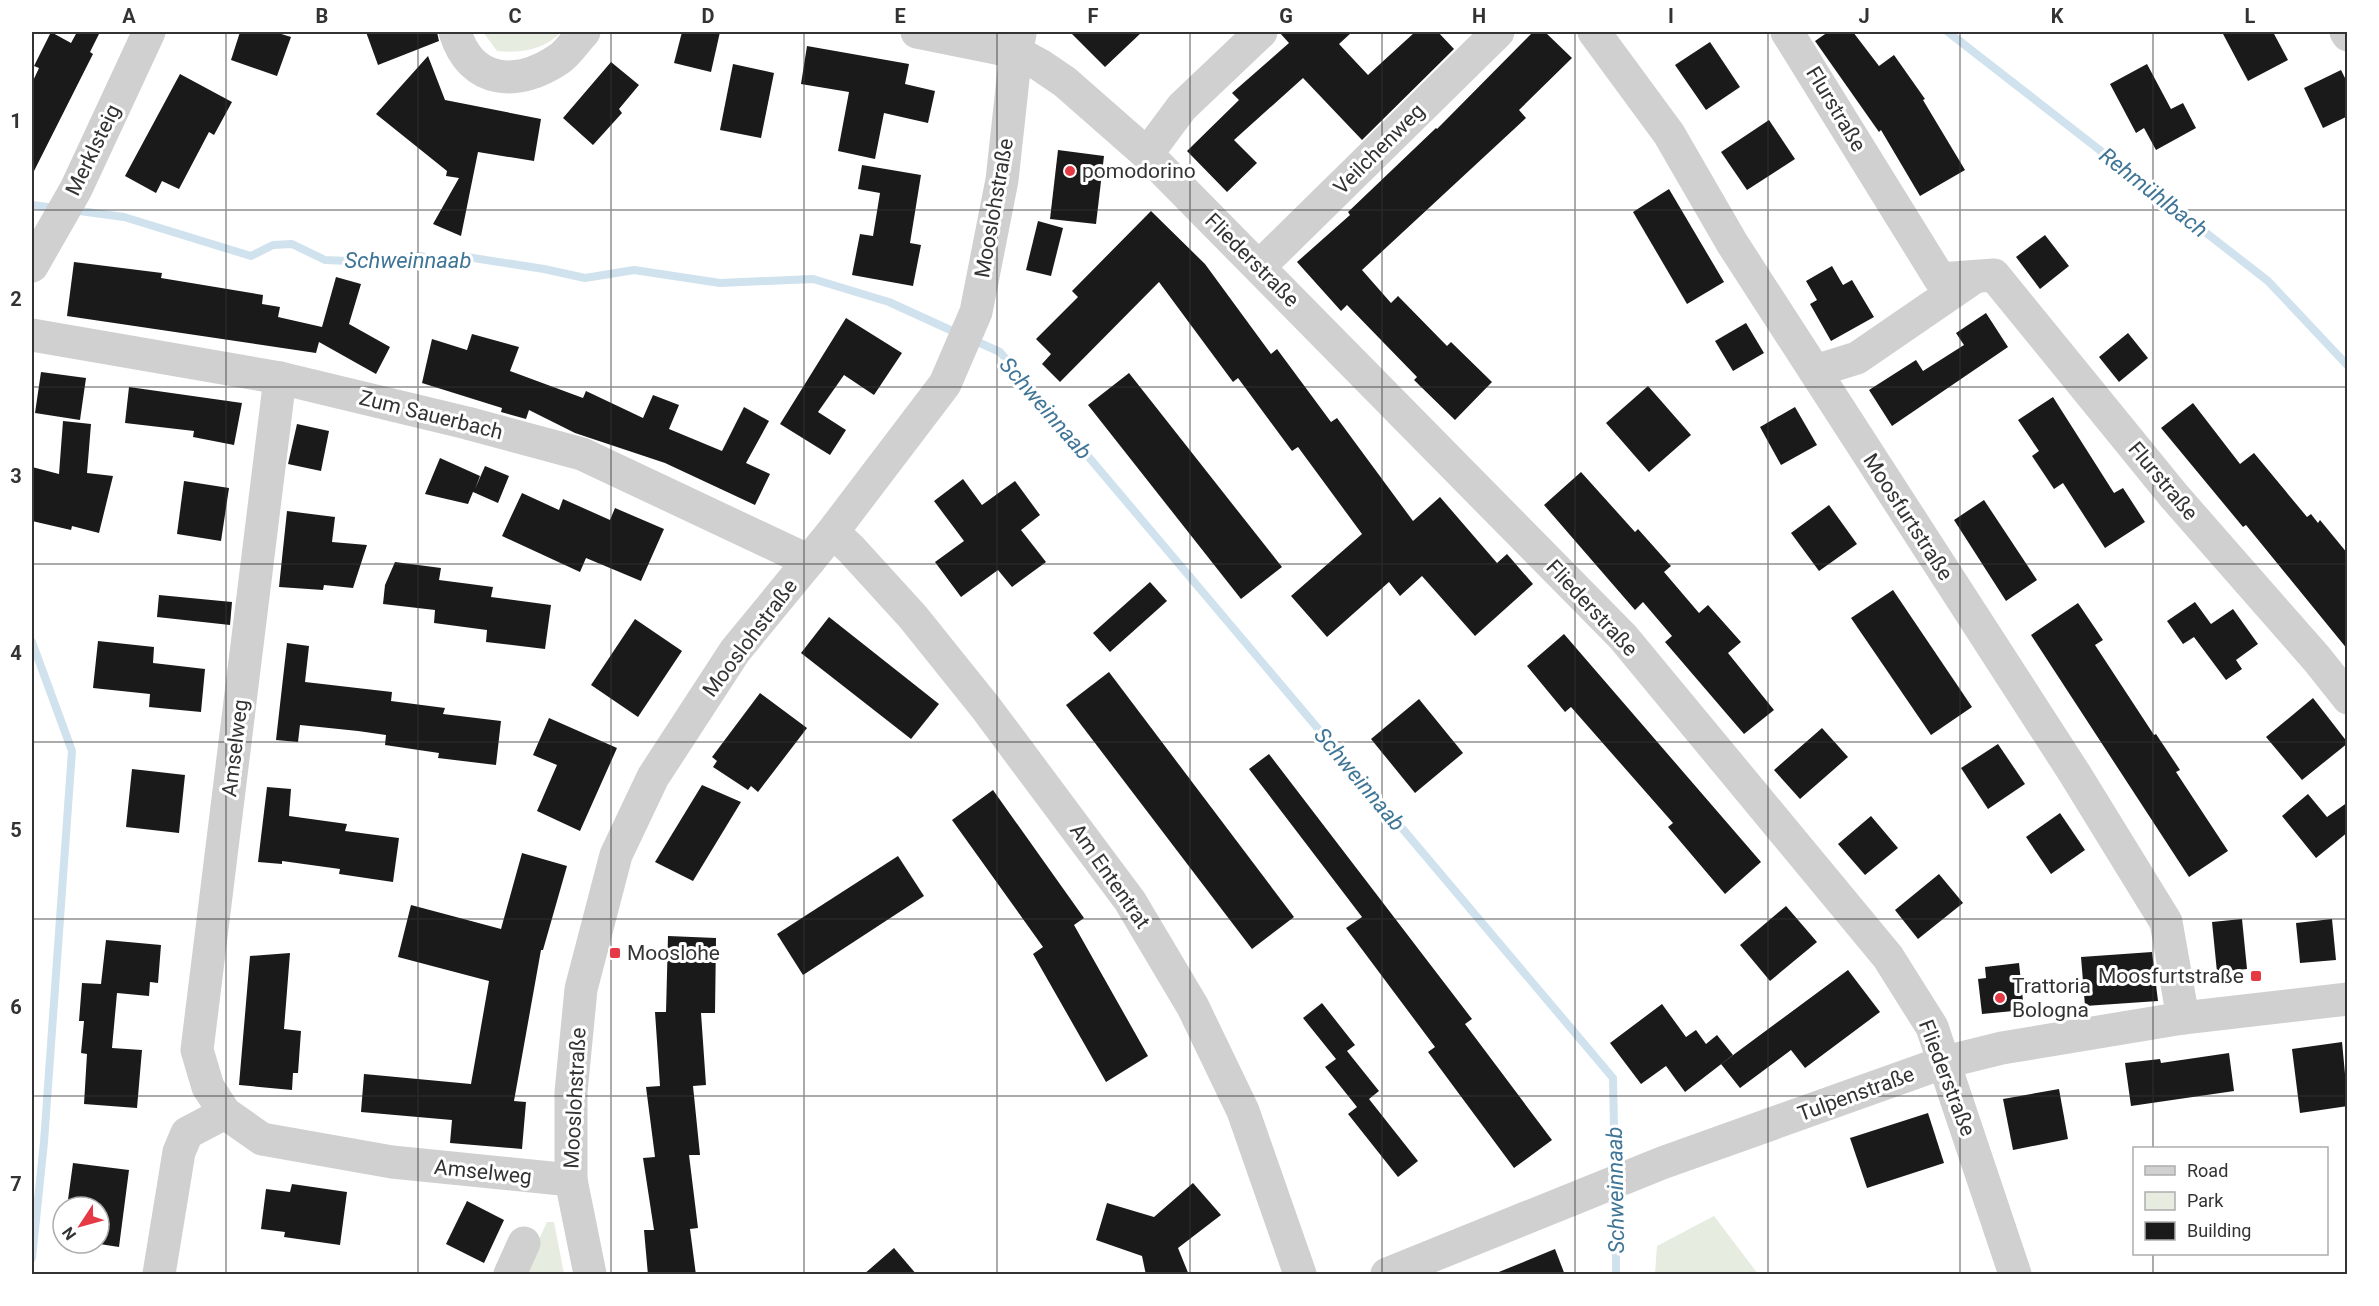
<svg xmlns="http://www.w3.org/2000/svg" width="2379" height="1306" font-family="Roboto,sans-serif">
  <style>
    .green { fill: #e6ecdf }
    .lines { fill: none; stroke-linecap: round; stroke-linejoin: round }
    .stream { stroke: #cfe2ee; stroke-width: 8 }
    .building { fill: #1a1a1a }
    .minor { stroke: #d0d0d0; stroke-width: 33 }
    .grid { fill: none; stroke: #333; stroke-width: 1.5; stroke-opacity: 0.55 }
    .poi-dot { fill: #e63946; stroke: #fff; stroke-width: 2 }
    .labels { text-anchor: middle; stroke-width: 6; stroke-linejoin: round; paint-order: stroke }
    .street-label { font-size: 21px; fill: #333; stroke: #fff }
    .poi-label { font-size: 21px; fill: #333; stroke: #fff; text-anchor: start }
    .water-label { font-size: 22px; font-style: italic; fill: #3f7597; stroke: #fff }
    .neatline { fill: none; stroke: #333; stroke-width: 2 }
    .grid-label { font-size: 20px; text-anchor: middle; font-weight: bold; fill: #333 }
  </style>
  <rect width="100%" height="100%" fill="#fff"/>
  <!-- green -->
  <g class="green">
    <path d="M483,32H561C546,49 519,54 497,51Z"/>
    <path d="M1714,1216L1758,1274H1655L1657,1246Z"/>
    <path d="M547,1222H554L564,1274H523Z"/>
  </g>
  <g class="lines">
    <!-- stream -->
    <g class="stream">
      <path d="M1948,32L2268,281L2348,366"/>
      <path d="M32,205L56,208"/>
      <path d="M72,210L124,217L251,256L273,245L292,244L325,260L371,262L421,256L442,264L467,257L544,269L585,278L634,270L720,283L813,279L889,302L959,334"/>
      <path d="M971,339L1000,352L1613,1078L1615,1175"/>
      <path d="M32,642L72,751L44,1142L32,1258"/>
      <path d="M1616,1188V1274"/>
    </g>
  </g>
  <!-- building -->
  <g class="building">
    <path d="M51,32L71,43L77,32H100L90,52L93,54L32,175V83L39,68L34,66Z"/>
    <path d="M240,32H275L291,37L277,76L231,60Z"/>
    <path d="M366,32H437L439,41L378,65Z"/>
    <path d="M682,32H720L711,72L674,63Z"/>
    <path d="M1070,32H1142L1105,67Z"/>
    <path d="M1279,32H1352L1339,44L1368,75L1415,32H1438L1454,49L1362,140L1303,78L1234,140L1257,163L1227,192L1187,151L1239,100L1232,93L1289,43Z"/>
    <path d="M1533,32H1545L1572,58L1519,110L1526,118L1362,270L1391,303L1398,296L1447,346L1451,342L1492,382L1455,420L1414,380L1417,377L1347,305L1341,311L1297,262L1350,215L1348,212L1436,128L1437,129Z"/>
    <path d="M1828,32H1853L1879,66L1894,55L1925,99L1923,100L1965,170L1920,196L1881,130L1879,132L1815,41Z"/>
    <path d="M2222,32H2273L2288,60L2248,81Z"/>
    <path d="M1710,42L1740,87L1706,110L1675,65Z"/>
    <path d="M807,46L909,64L905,84L935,91L928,123L884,113L875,159L838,151L849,92L801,84Z"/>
    <path d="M428,56L445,100L541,119L534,161L478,152L461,236L433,224L459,178L446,176L447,171L376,114Z"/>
    <path d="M611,62L639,85L619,109L622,113L593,145L563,118Z"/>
    <path d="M733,64L774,73L761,138L720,130Z"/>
    <path d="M2147,64L2171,109L2183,103L2196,128L2156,150L2144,128L2136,133L2110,84Z"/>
    <path d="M2341,70L2348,84V116L2323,128L2304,88Z"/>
    <path d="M180,74L232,102L214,135L209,132L179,189L162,181L156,193L125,176Z"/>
    <path d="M1769,120L1795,159L1747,190L1721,152Z"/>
    <path d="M1058,150L1104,156L1096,224L1050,219Z"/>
    <path d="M862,165L921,175L910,243L921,245L913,286L852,275L860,234L873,236L880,193L858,189Z"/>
    <path d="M1669,189L1724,282L1687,304L1633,212Z"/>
    <path d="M1151,211L1205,264L1271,354L1277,349L1331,422L1337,418L1413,521L1440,497L1497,563L1507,554L1533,584L1475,636L1422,576L1400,596L1389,582L1327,637L1291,596L1362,534L1298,447L1292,451L1238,378L1233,382L1159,282L1060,382L1042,364L1051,354L1036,339L1078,297L1072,291Z"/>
    <path d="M1038,221L1063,228L1051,276L1026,270Z"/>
    <path d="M2045,235L2069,266L2040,289L2016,257Z"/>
    <path d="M74,262L162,273L161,278L263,295L262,304L280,307L278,317L322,327L336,277L361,284L349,324L390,347L376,374L319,342L316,353L67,316Z"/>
    <path d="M1832,266L1843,285L1852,280L1874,317L1831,341L1810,304L1817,300L1806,281Z"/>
    <path d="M1986,313L2008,347L1892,426L1869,390L1916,360L1923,371L1964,345L1956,333Z"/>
    <path d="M846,318L902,353L874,395L844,375L818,412L846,430L830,455L780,424Z"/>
    <path d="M1746,323L1764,353L1733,371L1715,341Z"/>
    <path d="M2128,333L2148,358L2119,382L2099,357Z"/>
    <path d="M472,334L519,347L510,371L583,398L586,391L643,418L653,395L679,405L669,429L722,451L744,407L769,421L746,463L770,474L755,505L665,463L575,433L529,410L526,419L501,412L502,408L422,383L432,339L467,350Z"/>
    <path d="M41,372L86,378L80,420L35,413Z"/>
    <path d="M1129,373L1282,567L1241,599L1088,405Z"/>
    <path d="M1648,386L1691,435L1649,472L1606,423Z"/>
    <path d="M129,387L242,403L234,445L193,437L194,431L125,423Z"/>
    <path d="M2053,397L2114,493L2123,488L2145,522L2105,548L2063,483L2054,489L2032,456L2039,451L2018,420Z"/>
    <path d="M2193,403L2240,464L2254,453L2307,517L2311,514L2318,523L2320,520L2348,554V650L2246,525L2243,527L2161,428Z"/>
    <path d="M1795,407L1817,445L1781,465L1760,427Z"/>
    <path d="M63,421L91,424L87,473L113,476L99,533L72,526L71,530L32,521V467L59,474Z"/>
    <path d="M297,424L329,431L321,471L288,464Z"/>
    <path d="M440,458L480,476L475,489L485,466L509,476L498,503L473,492L468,504L425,494Z"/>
    <path d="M1581,472L1635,532L1638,529L1671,566L1664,572L1699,613L1708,605L1741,642L1728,653L1774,710L1744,734L1665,642L1672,636L1643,602L1635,610L1544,505Z"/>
    <path d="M963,479L982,505L1015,481L1040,515L1021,530L1046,562L1012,587L998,570L961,597L935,562L964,541L934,501Z"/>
    <path d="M184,481L229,488L221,541L177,534Z"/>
    <path d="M522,493L559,510L563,499L610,520L615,508L664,529L641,581L586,558L580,572L502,536Z"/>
    <path d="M1984,500L2037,580L2006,601L1954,520Z"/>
    <path d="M1829,505L1857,544L1819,571L1791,533Z"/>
    <path d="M287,511L335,517L332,542L367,545L353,588L324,585L323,590L279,587Z"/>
    <path d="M395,562L441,568L439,580L493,587L491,597L551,605L545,649L486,642L487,630L434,623L435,610L383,604L385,585Z"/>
    <path d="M1150,582L1167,601L1110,652L1093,633Z"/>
    <path d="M1893,590L1972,707L1931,735L1851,618Z"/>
    <path d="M159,595L232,602L230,625L157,617Z"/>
    <path d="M2195,602L2211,624L2233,609L2258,644L2236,660L2242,669L2226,680L2194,637L2183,644L2167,621Z"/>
    <path d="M2078,603L2103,640L2095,645L2154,735L2156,734L2180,770L2176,772L2228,851L2189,877L2031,635Z"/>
    <path d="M829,617L939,704L911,739L801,653Z"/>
    <path d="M635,619L682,651L638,717L591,685Z"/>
    <path d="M1564,634L1761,862L1725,894L1668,827L1673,823L1571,707L1565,712L1527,666Z"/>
    <path d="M98,641L154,647L153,663L205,669L201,712L149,707L150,694L93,688Z"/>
    <path d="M287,643L309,646L305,682L392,692L391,701L445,708L443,714L501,721L496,765L438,758L439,753L385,745L386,735L358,731L300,725L298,742L276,740Z"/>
    <path d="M1109,672L1294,917L1252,949L1066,705Z"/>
    <path d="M760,693L807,728L758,792L751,786L748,790L713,767L717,761L712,757Z"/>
    <path d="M2313,698L2348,743L2302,780L2266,737Z"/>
    <path d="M1419,699L1463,753L1415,793L1371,739Z"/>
    <path d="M549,718L617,748L580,831L537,811L557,765L533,755Z"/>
    <path d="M1822,728L1848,757L1800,799L1774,770Z"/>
    <path d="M1998,744L2025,784L1988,809L1961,768Z"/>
    <path d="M1269,754L1472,1019L1465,1024L1552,1140L1514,1168L1428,1052L1435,1047L1346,928L1362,917L1249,769Z"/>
    <path d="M132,769L185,775L179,833L126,827Z"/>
    <path d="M702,785L741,802L693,881L655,862Z"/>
    <path d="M267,787L291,789L289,816L347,824L345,831L399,838L393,882L339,874L340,869L282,861V864L258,862Z"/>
    <path d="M993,790L1084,918L1074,925L1148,1056L1106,1082L1033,954L1043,947L952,820Z"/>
    <path d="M2308,794L2327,817L2348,802V832L2316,858L2282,816Z"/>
    <path d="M2060,813L2085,850L2051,874L2026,837Z"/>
    <path d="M1871,816L1898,848L1865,875L1838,844Z"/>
    <path d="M522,853L567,866L543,950H541L514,1101L526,1102L522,1149L450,1143L452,1120L361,1112L364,1074L471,1084L489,981L398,957L411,905L501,929Z"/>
    <path d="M898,856L924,896L803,975L777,934Z"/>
    <path d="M1939,874L1963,903L1918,939L1895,910Z"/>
    <path d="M1786,906L1817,942L1770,981L1740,945Z"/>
    <path d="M2242,919L2247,969L2217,972L2212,922Z"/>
    <path d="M2332,919L2336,960L2300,963L2296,923Z"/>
    <path d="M668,936L716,938L715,1013H701L706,1085L693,1086L700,1155H689L698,1228L690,1229L696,1275H648L644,1230H654L643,1158L655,1157L646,1087L660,1086L655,1012H666Z"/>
    <path d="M106,940L161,945L158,983L150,982L149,996L117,993L112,1048L142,1050L137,1108L84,1104L87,1054L81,1053L84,1021H79L82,983L101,984Z"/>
    <path d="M2152,952L2158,1001L2085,1006L2081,957Z"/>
    <path d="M290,953L284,1029L301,1031L298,1073H293L292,1090L239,1085L250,956Z"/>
    <path d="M2019,963L2024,1010L1982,1014L1978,979L1986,978L1985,967Z"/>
    <path d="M1848,970L1880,1012L1805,1068L1791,1050L1740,1088L1721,1064Z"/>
    <path d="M1322,1003L1355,1045L1347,1051L1379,1091L1369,1099L1418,1161L1398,1177L1348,1114L1357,1107L1325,1067L1336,1059L1303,1018Z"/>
    <path d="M1662,1004L1686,1037L1696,1030L1706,1044L1717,1035L1733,1055L1685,1092L1666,1066L1641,1084L1610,1043Z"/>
    <path d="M2342,1042L2348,1106L2300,1113L2292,1049Z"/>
    <path d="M2229,1053L2234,1091L2131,1106L2125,1063L2160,1059L2161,1063Z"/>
    <path d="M2059,1089L2068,1139L2013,1150L2003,1099Z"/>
    <path d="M1928,1113L1944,1163L1867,1188L1850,1138Z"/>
    <path d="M73,1163L129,1170L119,1247L93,1243H99V1207H67Z"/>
    <path d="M1193,1183L1221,1215L1178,1248L1189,1275H1146L1142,1256L1096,1240L1107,1203L1154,1217Z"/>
    <path d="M292,1184L347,1192L340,1245L284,1237L285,1232L261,1229L266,1189L290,1192Z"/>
    <path d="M467,1201L504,1220L484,1263L446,1244Z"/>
    <path d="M894,1248L917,1275H863Z"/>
    <path d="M1555,1249L1565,1275H1494V1274Z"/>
  </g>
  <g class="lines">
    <!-- minor -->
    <g class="minor">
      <path d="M455,32C471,85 518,87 559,59C568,53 576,40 584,32"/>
      <path d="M917,32L1016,52L1040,65L1065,82L1147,154L1623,637L1888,957L1932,1027L2015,1274"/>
      <path d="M1594,32L1669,134L1732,243L2075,774L2166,922L2183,1018"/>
      <path d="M1787,32L1940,279L1994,275L2174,496L2317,659L2348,698"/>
      <path d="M2346,32L2348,35"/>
      <path d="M1147,154L1182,107L1261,32"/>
      <path d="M32,266L76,189L149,32"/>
      <path d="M1259,267L1498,32"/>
      <path d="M32,335L280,378L467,423L582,454L809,561"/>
      <path d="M1815,371L1857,358L1975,277"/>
      <path d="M280,378L197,1050L208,1087L225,1113L262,1139L392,1162L571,1180"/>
      <path d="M831,534L836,535L851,549L913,617L986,708L1130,901L1193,1007L1243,1111L1300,1274"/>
      <path d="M159,1274L179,1152L187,1133L225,1113"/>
      <path d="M510,1274L524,1243"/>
      <path d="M590,1274L571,1180V1092L581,989L616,855L653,777L735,651L831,534L945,384L976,312L1002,180L1016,52L1020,34"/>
      <path d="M1387,1274L1662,1163L1945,1062L2002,1048L2183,1018L2348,999"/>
    </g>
  </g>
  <!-- grid -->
  <path class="grid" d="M226,32V1274M418,32V1274M611,32V1274M804,32V1274M997,32V1274M1190,32V1274M1382,32V1274M1575,32V1274M1768,32V1274M1960,32V1274M2153,32V1148M32,210H2348M32,387H2348M32,564H2348M32,742H2348M32,919H2348M32,1096H2348M2153,1254V1274"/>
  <!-- markers -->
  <g class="poi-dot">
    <circle cx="1070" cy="171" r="6"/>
    <rect x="609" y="947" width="12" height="12" rx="3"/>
    <rect x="2250" y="970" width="12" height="12" rx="3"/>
    <circle cx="2000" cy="998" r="6"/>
  </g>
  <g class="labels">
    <!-- street labels -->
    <g class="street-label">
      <text transform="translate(1836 109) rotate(59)" y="7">Flurstraße</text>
      <text transform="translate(1379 149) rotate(-45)" y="7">Veilchenweg</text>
      <text transform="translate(93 150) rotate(-64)" y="7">Merklsteig</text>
      <text transform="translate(994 208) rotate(-80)" y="7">Mooslohstraße</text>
      <text transform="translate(1252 260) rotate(45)" y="7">Fliederstraße</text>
      <text transform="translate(431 415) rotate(14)" y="7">Zum Sauerbach</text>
      <text transform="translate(2163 481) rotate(50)" y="7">Flurstraße</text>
      <text transform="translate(1908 517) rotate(57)" y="7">Moosfurtstraße</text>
      <text transform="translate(1592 608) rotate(47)" y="7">Fliederstraße</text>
      <text transform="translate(750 638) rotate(-53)" y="7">Mooslohstraße</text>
      <text transform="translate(235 748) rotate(-83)" y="7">Amselweg</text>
      <text transform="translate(1110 876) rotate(55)" y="7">Am Ententrat</text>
      <text transform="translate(1947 1078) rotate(69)" y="7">Fliederstraße</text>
      <text transform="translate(1856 1094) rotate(-20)" y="7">Tulpenstraße</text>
      <text transform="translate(575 1098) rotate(-87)" y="7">Mooslohstraße</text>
      <text transform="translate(483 1172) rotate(6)" y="7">Amselweg</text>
    </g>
    <!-- poi labels -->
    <g class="poi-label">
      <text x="1082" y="178">pomodorino</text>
      <text x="627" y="960">Mooslohe</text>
      <text x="2244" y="983" text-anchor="end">Moosfurtstraße</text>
      <text x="2012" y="993">Trattoria<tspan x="2012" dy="24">Bologna</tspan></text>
    </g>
    <!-- water labels -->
    <g class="water-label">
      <text transform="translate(2154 192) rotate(38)" y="8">Rehmühlbach</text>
      <text x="408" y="268">Schweinnaab</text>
      <text transform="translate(1046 408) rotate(49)" y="8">Schweinnaab</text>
      <text transform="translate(1360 779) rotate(50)" y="8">Schweinnaab</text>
      <text transform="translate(1615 1190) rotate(-91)" y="8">Schweinnaab</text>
    </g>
  </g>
  <!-- border -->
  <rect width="2379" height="1306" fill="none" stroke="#ffffff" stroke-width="66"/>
  <!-- legend -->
  <rect x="2133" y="1147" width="195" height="108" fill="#ffffff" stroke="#adadad" stroke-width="1.5"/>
  <rect x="2145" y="1166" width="30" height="9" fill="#d0d0d0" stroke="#adadad" stroke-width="1.5"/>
  <text x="2187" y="1177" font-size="18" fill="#333333">Road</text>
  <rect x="2145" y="1192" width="30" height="18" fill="#e6ecdf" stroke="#adadad" stroke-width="1.5"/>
  <text x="2187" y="1207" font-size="18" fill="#333333">Park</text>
  <rect x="2145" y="1222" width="30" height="18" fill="#1a1a1a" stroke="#adadad" stroke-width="1.5"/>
  <text x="2187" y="1237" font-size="18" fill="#333333">Building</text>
  <!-- north arrow -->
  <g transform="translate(81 1225) rotate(234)"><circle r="28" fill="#ffffff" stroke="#adadad" stroke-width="1.5"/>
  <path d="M0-4.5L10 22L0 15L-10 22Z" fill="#e63946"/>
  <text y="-9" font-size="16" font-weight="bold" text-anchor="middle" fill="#333333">N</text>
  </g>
  <rect x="33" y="33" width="2313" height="1240" class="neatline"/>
  <g class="grid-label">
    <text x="129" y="23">A</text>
    <text x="322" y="23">B</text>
    <text x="515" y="23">C</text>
    <text x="708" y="23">D</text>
    <text x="900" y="23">E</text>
    <text x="1093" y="23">F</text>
    <text x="1286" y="23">G</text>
    <text x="1479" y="23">H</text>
    <text x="1671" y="23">I</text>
    <text x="1864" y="23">J</text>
    <text x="2057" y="23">K</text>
    <text x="2250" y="23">L</text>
    <text x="16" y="128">1</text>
    <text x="16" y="306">2</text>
    <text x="16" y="483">3</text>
    <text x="16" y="660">4</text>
    <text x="16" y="837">5</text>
    <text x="16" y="1014">6</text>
    <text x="16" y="1191">7</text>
  </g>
</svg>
